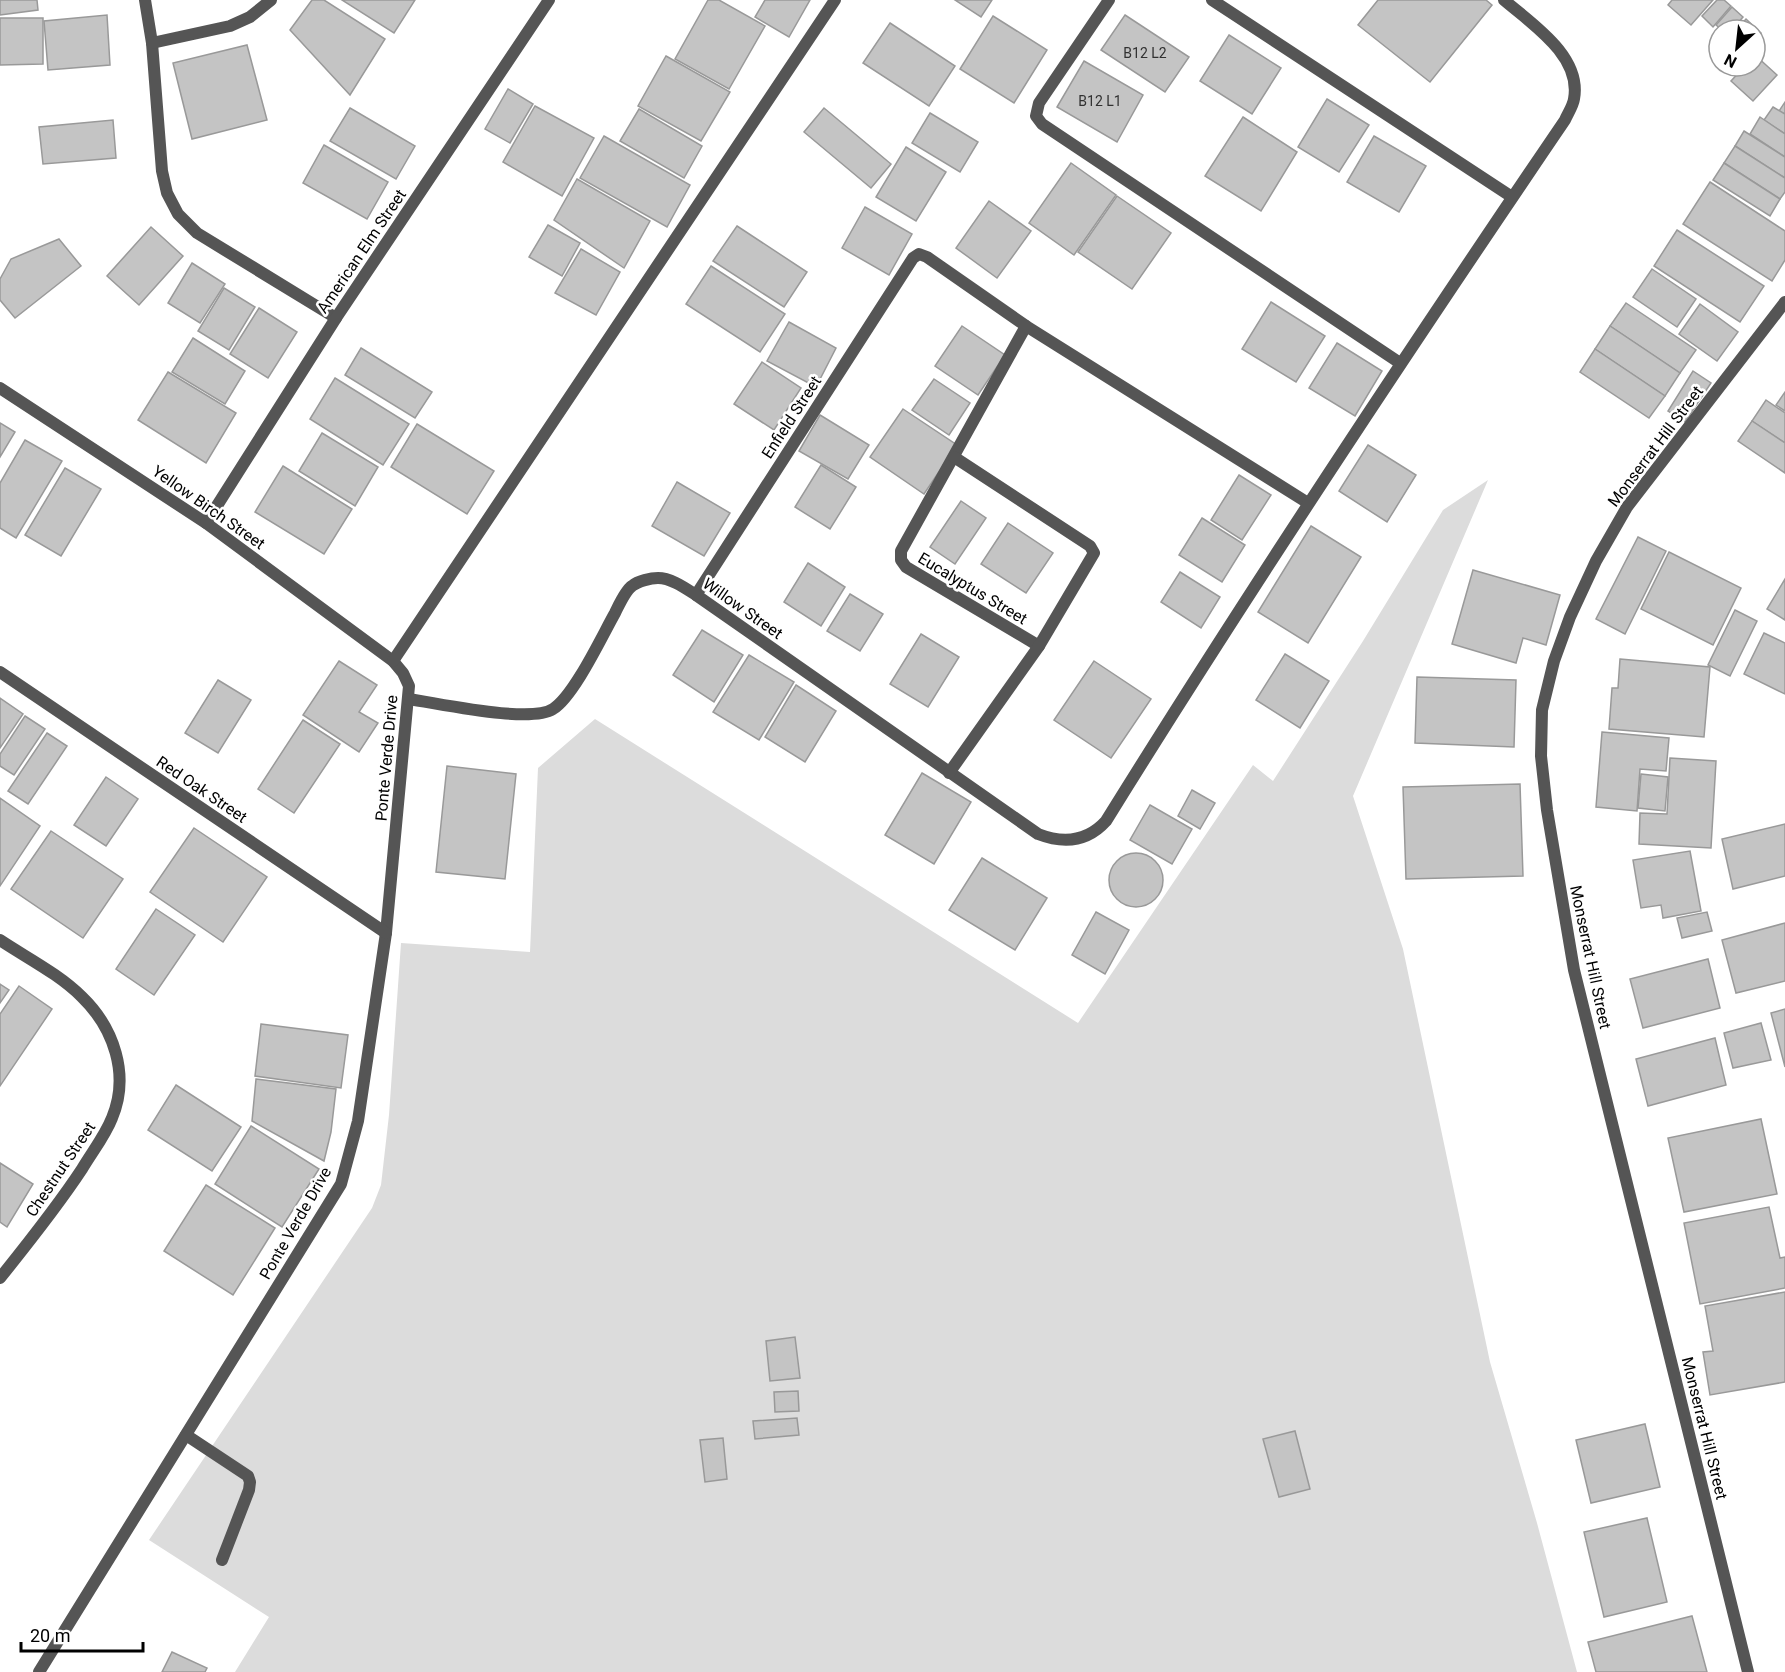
<svg xmlns="http://www.w3.org/2000/svg" width="1785" height="1672" font-family="Roboto,sans-serif">
  <style>
    .green { fill: #dcdcdc }
    .building { fill: #c4c4c4; stroke: #999; stroke-width: 1.5 }
    .lines { fill: none; stroke-linecap: round; stroke-linejoin: round }
    .service { stroke: #555; stroke-width: 12 }
    .minor { stroke: #555; stroke-width: 12 }
    .labels { text-anchor: middle; stroke-width: 5; stroke-linejoin: round; paint-order: stroke }
    .number-label { font-size: 14px; fill: #313131 }
    .street-label { font-size: 16px; fill: #000; stroke: #fff }
  </style>
  <rect width="100%" height="100%" fill="#fff"/>
  <!-- green -->
  <path class="green" d="M1488,480L1353,796L1403,949L1490,1362L1537,1523L1577,1672H235L269,1617L149,1540L372,1208L381,1185L389,1115L401,943L530,952L538,768L595,719L1078,1023L1253,765L1273,781L1363,641L1443,510Z"/>
  <!-- building -->
  <g class="building">
    <path d="M0,0H37L38,10L0,15Z"/>
    <path d="M312,0H324L385,39L350,95L290,30Z"/>
    <path d="M342,0H415L394,33Z"/>
    <path d="M708,0H719L765,26L729,89L675,59Z"/>
    <path d="M765,0H810L789,37L755,17Z"/>
    <path d="M955,0H992L981,17Z"/>
    <path d="M1378,0H1486L1492,5L1430,82L1358,25Z"/>
    <path d="M1672,0H1713L1691,25L1668,5Z"/>
    <path d="M1717,0H1724L1731,6L1713,27L1702,16Z"/>
    <path d="M1732,7L1743,17L1732,30H1722L1716,25Z"/>
    <path d="M107,15L110,65L48,70L44,21Z"/>
    <path d="M1125,15L1189,57L1165,92L1101,50Z"/>
    <path d="M993,16L1047,50L1014,103L960,69Z"/>
    <path d="M0,18H43V64L0,65Z"/>
    <path d="M1746,19L1761,33L1755,40V30H1736Z"/>
    <path d="M890,23L955,66L929,106L863,63Z"/>
    <path d="M1229,35L1281,68L1252,114L1200,81Z"/>
    <path d="M247,45L267,120L192,139L173,63Z"/>
    <path d="M1755,55L1777,75L1753,101L1731,81L1745,66H1755Z"/>
    <path d="M666,56L730,92L701,141L638,106Z"/>
    <path d="M1084,61L1143,95L1117,142L1057,107Z"/>
    <path d="M508,89L533,104L510,143L485,129Z"/>
    <path d="M1327,99L1369,125L1339,172L1298,147Z"/>
    <path d="M1785,102V114L1779,111Z"/>
    <path d="M535,106L594,138L562,196L503,162Z"/>
    <path d="M1773,107L1785,114V134L1764,120Z"/>
    <path d="M350,108L415,146L396,179L330,141Z"/>
    <path d="M824,108L891,164L871,188L804,132Z"/>
    <path d="M639,109L702,146L684,178L620,141Z"/>
    <path d="M930,113L978,142L960,172L912,143Z"/>
    <path d="M1243,117L1297,152L1261,211L1205,176Z"/>
    <path d="M1760,117L1785,134V157L1750,134Z"/>
    <path d="M113,120L116,158L43,164L39,127Z"/>
    <path d="M1744,131L1785,157V178L1735,146Z"/>
    <path d="M604,136L690,185L667,227L580,178Z"/>
    <path d="M1374,136L1426,166L1399,212L1347,182Z"/>
    <path d="M324,145L388,182L367,219L303,183Z"/>
    <path d="M1735,146L1785,178V192L1780,199L1724,163Z"/>
    <path d="M906,147L946,172L916,221L876,197Z"/>
    <path d="M1071,163L1116,195L1074,255L1029,223Z"/>
    <path d="M1724,163L1780,199L1770,216L1713,180Z"/>
    <path d="M577,179L650,221L624,268L554,220Z"/>
    <path d="M1710,182L1785,231V260L1772,281L1683,224Z"/>
    <path d="M1117,196L1171,233L1132,289L1078,252Z"/>
    <path d="M989,201L1031,231L997,278L956,248Z"/>
    <path d="M865,207L912,234L889,275L842,248Z"/>
    <path d="M548,225L580,243L562,276L529,257Z"/>
    <path d="M737,226L807,272L784,307L713,261Z"/>
    <path d="M151,227L183,256L139,305L107,276Z"/>
    <path d="M1677,230L1764,286L1740,322L1654,266Z"/>
    <path d="M59,239L81,266L15,318L0,300V279L11,259Z"/>
    <path d="M581,249L620,272L596,315L555,293Z"/>
    <path d="M192,263L225,284L200,323L168,303Z"/>
    <path d="M711,266L785,314L760,352L686,304Z"/>
    <path d="M1652,269L1696,299L1677,327L1633,297Z"/>
    <path d="M224,288L255,307L229,350L198,331Z"/>
    <path d="M1271,302L1325,336L1296,382L1242,349Z"/>
    <path d="M1626,303L1696,350L1680,373L1610,326Z"/>
    <path d="M1700,304L1738,332L1717,361L1679,334Z"/>
    <path d="M259,308L297,332L268,378L230,354Z"/>
    <path d="M789,322L836,348L816,387L767,361Z"/>
    <path d="M962,326L1005,355L978,395L935,366Z"/>
    <path d="M1610,326L1680,373L1665,396L1595,349Z"/>
    <path d="M193,338L245,371L225,404L172,372Z"/>
    <path d="M1337,343L1382,371L1355,416L1309,388Z"/>
    <path d="M361,348L432,392L415,418L345,375Z"/>
    <path d="M1595,349L1665,396L1649,418L1580,372Z"/>
    <path d="M762,362L801,388L774,430L734,404Z"/>
    <path d="M1693,371L1711,383L1685,422L1668,411Z"/>
    <path d="M168,372L236,413L206,463L138,420Z"/>
    <path d="M335,378L409,424L383,465L310,419Z"/>
    <path d="M934,379L970,403L949,435L912,410Z"/>
    <path d="M1785,392V411L1776,405Z"/>
    <path d="M1766,400L1785,413V443L1752,421Z"/>
    <path d="M903,409L957,445L924,494L870,457Z"/>
    <path d="M820,415L869,445L848,479L799,451Z"/>
    <path d="M1752,421L1785,443V473L1738,441Z"/>
    <path d="M0,423L15,432L0,457Z"/>
    <path d="M417,424L494,471L467,514L391,467Z"/>
    <path d="M322,433L378,467L355,506L299,471Z"/>
    <path d="M25,440L62,461L16,538L0,528V483Z"/>
    <path d="M1368,445L1416,475L1387,522L1339,491Z"/>
    <path d="M821,465L856,487L830,529L795,507Z"/>
    <path d="M283,466L352,509L324,554L255,512Z"/>
    <path d="M65,468L101,489L61,556L25,535Z"/>
    <path d="M1239,475L1271,495L1242,540L1211,520Z"/>
    <path d="M677,482L730,513L704,556L652,526Z"/>
    <path d="M961,501L986,518L955,564L930,547Z"/>
    <path d="M1202,518L1245,545L1222,582L1179,555Z"/>
    <path d="M1008,523L1053,553L1026,593L981,564Z"/>
    <path d="M1311,526L1361,557L1308,643L1258,612Z"/>
    <path d="M1638,537L1666,551L1625,634L1596,619Z"/>
    <path d="M1669,552L1741,588L1713,645L1641,609Z"/>
    <path d="M808,563L845,587L821,626L784,602Z"/>
    <path d="M1473,570L1560,595L1546,645L1523,638L1516,663L1452,644Z"/>
    <path d="M1180,572L1220,597L1201,628L1161,602Z"/>
    <path d="M1785,579V620L1767,609Z"/>
    <path d="M850,594L883,614L860,651L827,631Z"/>
    <path d="M1735,610L1757,621L1730,676L1708,665Z"/>
    <path d="M702,630L743,655L714,702L673,675Z"/>
    <path d="M1764,633L1785,643V694L1744,674Z"/>
    <path d="M921,634L959,657L928,707L890,684Z"/>
    <path d="M1285,654L1329,681L1300,728L1256,700Z"/>
    <path d="M749,655L794,682L759,740L713,712Z"/>
    <path d="M1620,659L1710,667L1704,737L1609,729L1612,688H1618Z"/>
    <path d="M339,661L377,685L359,712L378,723L359,752L303,715Z"/>
    <path d="M1094,661L1151,699L1111,758L1054,720Z"/>
    <path d="M1417,677L1516,680L1514,747L1415,743Z"/>
    <path d="M218,680L251,700L218,753L185,733Z"/>
    <path d="M796,685L836,711L805,762L765,737Z"/>
    <path d="M0,698L23,714L0,748Z"/>
    <path d="M25,716L45,729L14,775L0,766V754Z"/>
    <path d="M303,720L340,744L294,813L258,789Z"/>
    <path d="M1602,732L1669,738L1666,771L1640,769L1637,811L1596,807Z"/>
    <path d="M47,733L67,746L28,804L8,791Z"/>
    <path d="M1670,758L1716,761L1711,848L1639,844L1640,813L1667,814Z"/>
    <path d="M447,766L516,774L505,879L436,872Z"/>
    <path d="M922,773L971,802L934,864L885,835Z"/>
    <path d="M1641,774L1668,777L1665,811L1638,808Z"/>
    <path d="M106,777L138,799L106,846L74,825Z"/>
    <path d="M1520,784L1523,876L1406,879L1403,787Z"/>
    <path d="M1192,790L1215,803L1200,829L1178,816Z"/>
    <path d="M0,798L40,826L0,886Z"/>
    <path d="M1150,805L1192,829L1172,864L1130,840Z"/>
    <path d="M1785,824V876L1733,889L1722,839Z"/>
    <path d="M194,828L267,877L223,942L150,892Z"/>
    <path d="M51,831L123,879L83,938L11,889Z"/>
    <path d="M1690,851L1701,911L1663,918L1661,905L1641,908L1633,860Z"/>
    <circle cx="1136" cy="880" r="27"/>
    <path d="M982,858L1047,898L1015,950L949,910Z"/>
    <path d="M156,909L195,935L154,995L116,969Z"/>
    <path d="M1096,912L1129,930L1105,974L1072,955Z"/>
    <path d="M1707,912L1712,931L1682,938L1677,918Z"/>
    <path d="M1785,923V981L1736,993L1722,940Z"/>
    <path d="M1708,959L1720,1008L1643,1028L1630,979Z"/>
    <path d="M0,984L9,990L0,1003Z"/>
    <path d="M19,986L52,1009L0,1086V1014Z"/>
    <path d="M1785,1009V1067L1771,1013Z"/>
    <path d="M1761,1023L1771,1060L1733,1068L1724,1033Z"/>
    <path d="M261,1024L348,1035L341,1088L255,1076Z"/>
    <path d="M1715,1038L1726,1085L1648,1106L1636,1059Z"/>
    <path d="M256,1079L336,1089L331,1132L324,1161L252,1121Z"/>
    <path d="M176,1085L241,1127L212,1171L148,1130Z"/>
    <path d="M1761,1119L1777,1194L1684,1212L1668,1138Z"/>
    <path d="M251,1126L319,1169L282,1227L215,1184Z"/>
    <path d="M0,1163L33,1184L7,1227L0,1222Z"/>
    <path d="M206,1185L275,1228L233,1295L164,1251Z"/>
    <path d="M1769,1207L1780,1258L1785,1257V1288L1700,1304L1684,1223Z"/>
    <path d="M1785,1292V1382L1710,1395L1703,1352L1713,1351L1705,1306Z"/>
    <path d="M795,1337L800,1378L770,1381L766,1341Z"/>
    <path d="M798,1391L799,1411L775,1412L774,1392Z"/>
    <path d="M797,1418L799,1435L755,1439L753,1421Z"/>
    <path d="M1645,1424L1660,1487L1591,1503L1576,1440Z"/>
    <path d="M1295,1431L1310,1489L1279,1497L1263,1439Z"/>
    <path d="M723,1438L727,1479L705,1482L700,1440Z"/>
    <path d="M1647,1518L1667,1602L1604,1617L1584,1532Z"/>
    <path d="M1692,1616L1707,1672H1596L1588,1642Z"/>
    <path d="M172,1652L207,1668L205,1672H162Z"/>
  </g>
  <g class="lines">
    <!-- service -->
    <path class="service" d="M186,1435L248,1476L250,1482L249,1490L222,1560"/>
    <!-- minor -->
    <g class="minor">
      <path d="M145,0L152,43L162,171L167,193L178,214L197,233L336,318"/>
      <path d="M1109,0L1039,103L1036,116L1042,124L1400,363"/>
      <path d="M1212,0L1512,197"/>
      <path d="M152,43L230,26L250,17L271,0"/>
      <path d="M1026,326L901,551V560L906,567L1039,646"/>
      <path d="M0,388L206,523L393,661L403,673L409,686L386,933L358,1121L341,1184L39,1672"/>
      <path d="M206,523L336,318L549,0"/>
      <path d="M696,595L913,258L919,254L927,257L1026,326L1308,503"/>
      <path d="M393,661L835,0"/>
      <path d="M0,672L386,933"/>
      <path d="M408,699C438,703 530,724 553,709C574,696 602,636 615,613C619,605 625,591 632,586C638,581 651,578 658,578C671,578 685,588 696,595L1038,834C1064,844 1087,842 1106,821C1253,584 1408,351 1565,120C1568,113 1573,106 1574,99C1582,56 1532,24 1504,0"/>
      <path d="M949,773L1039,646L1094,553L1090,546L954,457"/>
      <path d="M0,940C27,958 59,974 82,997C114,1028 130,1075 112,1118C105,1136 92,1152 82,1169C57,1207 29,1242 0,1278"/>
      <path d="M1748,1672L1574,970L1547,810L1541,756L1542,710L1554,661L1570,617L1596,561L1627,507L1785,302"/>
    </g>
  </g>
  <g class="labels">
    <!-- number labels -->
    <g class="number-label">
      <text x="1145" y="58">B12 L2</text>
      <text x="1100" y="106">B12 L1</text>
    </g>
    <!-- street labels -->
    <g class="street-label">
      <text transform="translate(361 251) rotate(-56)" y="6">American Elm Street</text>
      <text transform="translate(791 417) rotate(-57)" y="6">Enfield Street</text>
      <text transform="translate(1655 446) rotate(-53)" y="6">Monserrat Hill Street</text>
      <text transform="translate(209 507) rotate(35)" y="6">Yellow Birch Street</text>
      <text transform="translate(973 588) rotate(31)" y="6">Eucalyptus Street</text>
      <text transform="translate(743 608) rotate(35)" y="6">Willow Street</text>
      <text transform="translate(386 758) rotate(-85)" y="6">Ponte Verde Drive</text>
      <text transform="translate(202 789) rotate(34)" y="6">Red Oak Street</text>
      <text transform="translate(1591 957) rotate(78)" y="6">Monserrat Hill Street</text>
      <text transform="translate(60 1169) rotate(-56)" y="6">Chestnut Street</text>
      <text transform="translate(295 1223) rotate(-60)" y="6">Ponte Verde Drive</text>
      <text transform="translate(1705 1428) rotate(76)" y="6">Monserrat Hill Street</text>
    </g>
  </g>
  <!-- north arrow -->
  <g transform="translate(1737 48) rotate(207)"><circle r="28" fill="#ffffff" stroke="#999999" stroke-width="1.5"/>
  <path d="M0-4.5L10 22L0 15L-10 22Z" fill="#000000"/>
  <text y="-9" font-size="16" font-weight="bold" text-anchor="middle" fill="#000000">N</text>
  </g>
  <!-- scale -->
  <path d="M21 1642v9h122v-9" fill="none" stroke="#000000" stroke-width="3"/>
  <text x="30" y="1642" font-size="18" fill="#000000" stroke="#ffffff" stroke-width="4.5" paint-order="stroke">20 m</text>
</svg>
